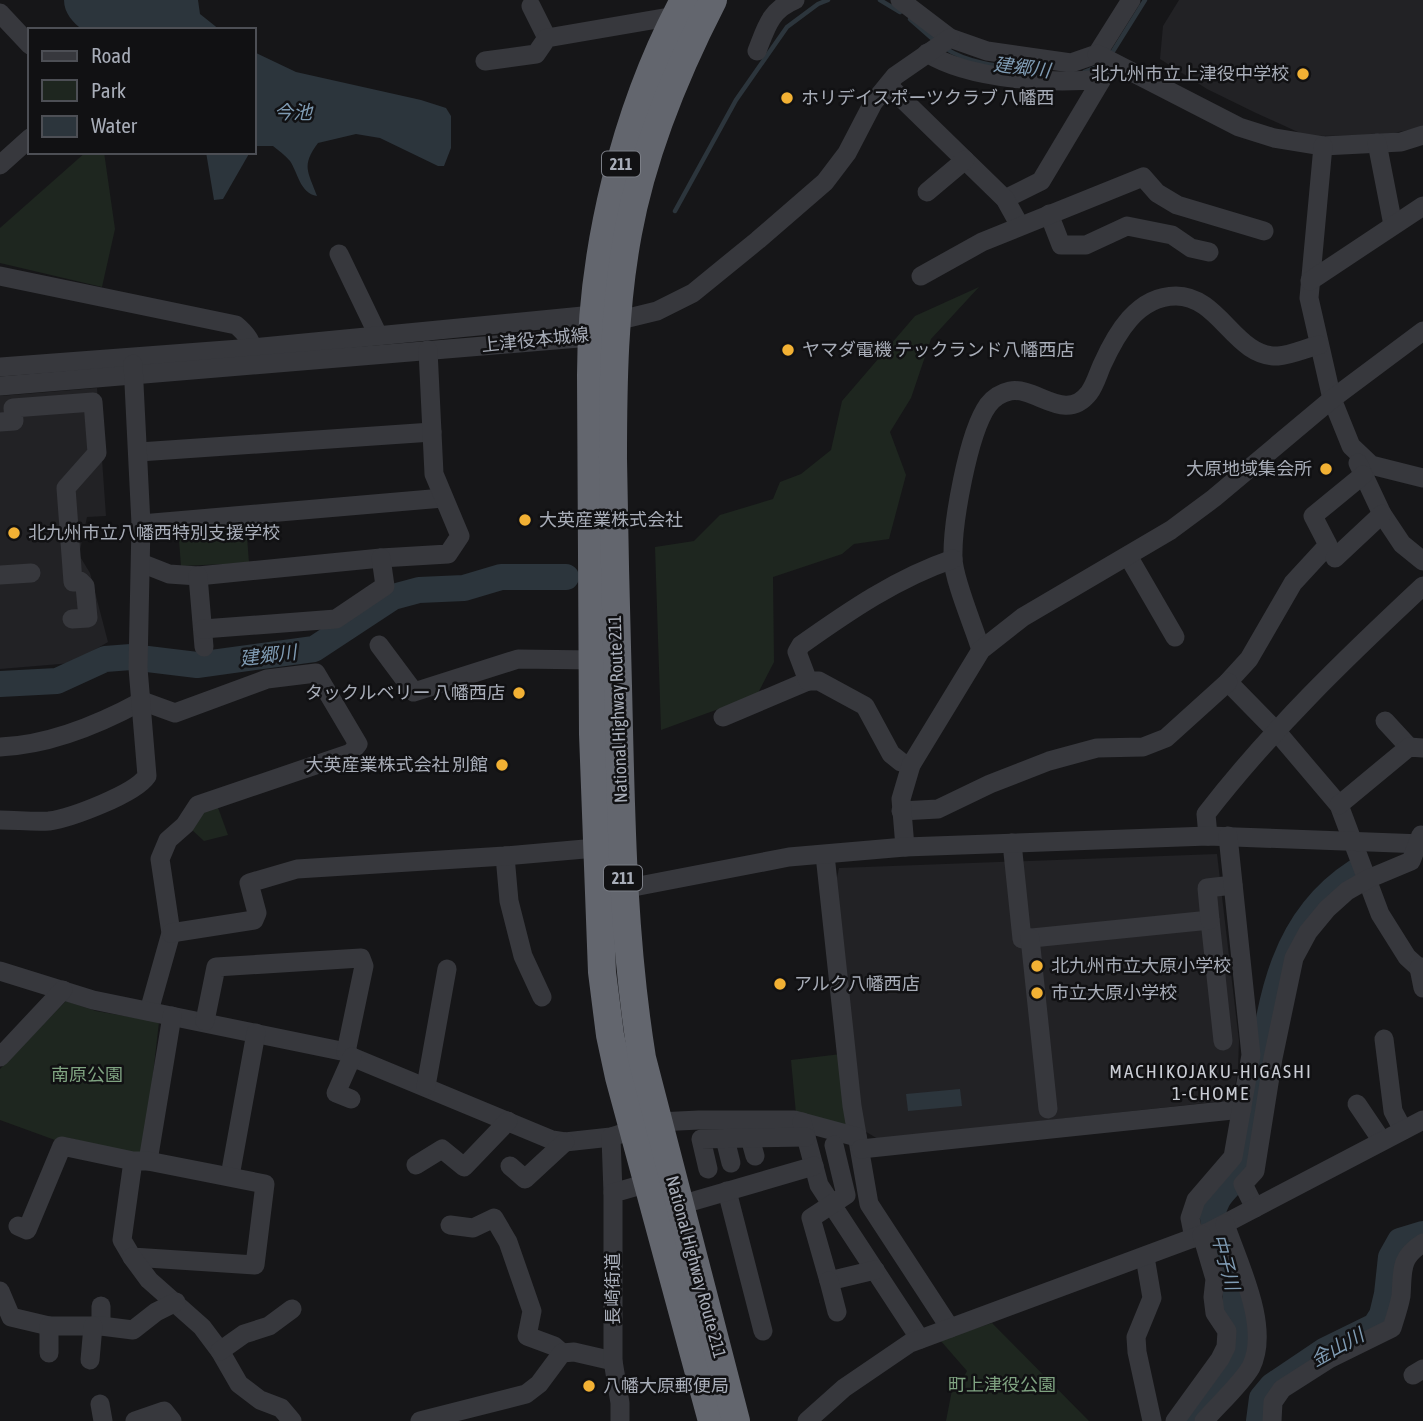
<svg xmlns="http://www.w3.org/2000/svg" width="1423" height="1421" font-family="'Asap Condensed','Noto Sans JP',sans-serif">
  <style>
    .built { fill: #222225 }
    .green { fill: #1e261f }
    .water { fill: #2c353c }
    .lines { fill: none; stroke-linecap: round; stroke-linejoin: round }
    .stream { stroke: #2c353c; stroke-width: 4.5 }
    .river { stroke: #2c353c; stroke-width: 26 }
    .minor { stroke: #37383d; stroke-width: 19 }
    .highway { stroke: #63666e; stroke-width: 28 }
    .poi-dot { fill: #f2b134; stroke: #111113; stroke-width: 2.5 }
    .labels { text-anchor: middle; stroke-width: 5; stroke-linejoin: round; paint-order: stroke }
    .shield { fill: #111113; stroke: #7b7e86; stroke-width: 2 }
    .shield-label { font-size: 16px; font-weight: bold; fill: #a8adb8 }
    .poi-label { font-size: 18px; fill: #a8adb8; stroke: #111113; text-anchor: start }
    .street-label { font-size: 18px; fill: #a8adb8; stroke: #111113 }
    .park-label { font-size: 18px; fill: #7fa381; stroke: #111113 }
    .water-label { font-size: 19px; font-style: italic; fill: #7f9bb3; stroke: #111113 }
    .neighbourhood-label { font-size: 19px; letter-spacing: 2px; fill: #c9ccd4; stroke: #111113 }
  </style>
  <rect width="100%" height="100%" fill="#161618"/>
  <!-- built -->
  <g class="built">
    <path d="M1179,0H1423V127L1384,135L1315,136L1300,133L1256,113L1207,89L1160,59L1163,26Z"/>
    <path d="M97,388L106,516L87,517L79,555L90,573L108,642L72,663L0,669V396Z"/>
    <path d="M1217,854L1239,1041L1238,1068L1233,1100L878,1139L863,1130L834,891L839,868Z"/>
  </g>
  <!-- green -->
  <g class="green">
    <path d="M86,152H104L115,229L102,287L0,263V228Z"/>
    <path d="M979,287L931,339L911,398L890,432L906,475L889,539L854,544L842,554L773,577L774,662L757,695L661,730L655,547L694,541L720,515L773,499L780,482L801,474L831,450L842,401L915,316Z"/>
    <path d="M246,523L249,563L181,566L178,528Z"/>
    <path d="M217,805L228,835L204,841L190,828L200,810Z"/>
    <path d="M66,1001L96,1011L159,1022L144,1153L136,1155L65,1137L55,1140L0,1120V1069Z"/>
    <path d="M841,1054L849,1120L844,1127L796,1114L791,1060Z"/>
    <path d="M992,1323L1089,1421H946L952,1390L962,1380L967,1371L940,1340Z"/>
  </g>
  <!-- water -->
  <g class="water">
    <path d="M64,0H198L200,14L220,30H83C73,23 64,13 64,0Z"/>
    <path d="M254,52L296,72L421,100L446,108L451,116V148L444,166H438L380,138L356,134L318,143C301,166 308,171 317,196C300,193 298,173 290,161C285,155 278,150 273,146H254Z"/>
    <path d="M206,152H250L223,199L214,200Z"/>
    <path d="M960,1089L962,1106L908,1111L906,1094Z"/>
  </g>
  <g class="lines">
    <!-- stream -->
    <g class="stream">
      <path d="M880,0L900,12"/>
      <path d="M910,19L935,41"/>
      <path d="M945,48C970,65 1008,67 1038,71"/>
      <path d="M1110,56L1145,0"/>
      <path d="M1084,72L1102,65"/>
      <path d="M675,211L736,100L787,27L818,4L828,0"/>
    </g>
    <!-- river -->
    <g class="river">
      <path d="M0,684L57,681L105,659L131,657L197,665L314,649L393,597L419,590L464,588L501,577H566"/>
      <path d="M1191,1421C1205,1398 1246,1365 1247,1339C1247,1327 1242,1319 1237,1309C1234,1303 1237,1296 1235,1289C1229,1265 1215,1243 1213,1218C1212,1193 1237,1184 1245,1165C1251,1149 1251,1129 1254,1112C1269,1023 1271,927 1356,872"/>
      <path d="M1259,1421L1262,1398L1272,1386L1324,1351L1375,1326L1382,1315L1387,1294L1391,1257L1400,1241L1423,1234"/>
    </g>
    <!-- minor -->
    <g class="minor">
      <path d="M900,0L950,38L987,51L1071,63L1097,54L1131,0"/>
      <path d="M531,6L547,38"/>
      <path d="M0,13L30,45"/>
      <path d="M757,51C766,28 770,10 795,0"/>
      <path d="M927,53C970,80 1053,84 1102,79L1041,181L1005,199"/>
      <path d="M1097,54L1239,127L1274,138L1323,146L1401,142L1423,135"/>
      <path d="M485,61L536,54L547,38L675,16"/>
      <path d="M888,85L1005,199L1020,226"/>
      <path d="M1377,143L1393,225"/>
      <path d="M1323,146L1309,298L1332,399L1351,446L1371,465L1423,478"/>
      <path d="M0,165L30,138"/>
      <path d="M927,192L965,160"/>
      <path d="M1049,214L1061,245H1086L1127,226L1172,235L1191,248L1209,252"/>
      <path d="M339,254L378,335"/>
      <path d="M0,276L236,325C247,334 253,343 254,357"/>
      <path d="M921,276L982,242L1143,177L1157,193L1177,205L1264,231"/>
      <path d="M1310,281L1423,206"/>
      <path d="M0,367L253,348L593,315L605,318"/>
      <path d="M0,386L591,337L616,321L657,311L693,293L758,240L825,182L847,153L873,103L895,76L950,38"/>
      <path d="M0,422L14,421L13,408L93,402L97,453L66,488L73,582L80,581L85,586L88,618L72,619"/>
      <path d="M139,452L432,432"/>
      <path d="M1358,463L1382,514L1402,544L1423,561"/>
      <path d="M1363,475L1313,516L1328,545L1293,583L1249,659L1228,682L1277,732L1339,805L1380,914L1407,957L1419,968L1423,967"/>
      <path d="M141,524L443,498"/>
      <path d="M1128,556L1175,637"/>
      <path d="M1335,558L1382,514"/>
      <path d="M141,563L169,574L198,576L381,558L448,554L460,536L434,474L428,350"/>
      <path d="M0,575L31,573"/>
      <path d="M198,576L204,647"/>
      <path d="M203,629L336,619L385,586L381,558"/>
      <path d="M379,645L414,692L518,659L594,660"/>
      <path d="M981,650C974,627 954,581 953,559C952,524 968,433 988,405C994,397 1001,393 1010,391C1036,386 1065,424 1089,393C1095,385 1098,374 1102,365C1116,334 1137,296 1176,296C1220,296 1235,358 1278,356C1291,355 1306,348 1319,345"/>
      <path d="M723,717L808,681"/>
      <path d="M1385,721L1409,747"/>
      <path d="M0,747C50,745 98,725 142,701L175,713L267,679L316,673L358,744L351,753L198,805L185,825L168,840L160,859L171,933L149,1011"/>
      <path d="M911,765L901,762L891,754L865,706L819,681H808L797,652L801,645C849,611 897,578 953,559"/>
      <path d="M1339,805L1409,747L1423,748"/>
      <path d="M901,811L938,809L990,784L1049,761L1097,748L1143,747L1166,738L1228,682"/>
      <path d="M0,820C16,820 33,822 49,821C71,818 135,794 147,776L138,668L141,524L133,364"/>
      <path d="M1208,836L1206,814C1270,731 1347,657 1423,586"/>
      <path d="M1012,843L1022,939L1210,920L1223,1041"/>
      <path d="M905,847L901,799L911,765L981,650L1023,617L1171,530L1214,498L1332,399L1423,331"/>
      <path d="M825,855L852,1106L869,1204L950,1328"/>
      <path d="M505,856L509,901L523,956L542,997"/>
      <path d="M613,891L789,857L905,847L1208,836L1423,844"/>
      <path d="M1210,920L1207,888L1233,885"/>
      <path d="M171,933L254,920L257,913L249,883L297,869L505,856L596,848"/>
      <path d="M1030,938L1048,1109"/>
      <path d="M1419,968L1423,988"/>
      <path d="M0,971L93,1000L346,1052L352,1057L552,1140L565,1142L611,1137L658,1122L699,1120H794L857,1137"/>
      <path d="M205,1021L216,967L361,958L364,966L346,1052"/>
      <path d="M1384,1039L1393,1111L1403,1130"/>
      <path d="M0,1057L63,990"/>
      <path d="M426,1086L447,969"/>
      <path d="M351,1099L336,1093L352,1057"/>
      <path d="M1357,1104L1382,1141"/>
      <path d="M802,1122L819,1185L920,1339"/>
      <path d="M611,1137L613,1193"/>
      <path d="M750,1138L755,1156"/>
      <path d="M725,1139L731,1163"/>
      <path d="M834,1145L846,1195L811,1218L829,1281L875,1270"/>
      <path d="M861,1149L1242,1109"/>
      <path d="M148,1161L172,1016"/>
      <path d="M416,1165L442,1149L464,1167L508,1121"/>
      <path d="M510,1166L525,1179L565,1142"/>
      <path d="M708,1169L701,1139L806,1137"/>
      <path d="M230,1176L256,1033"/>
      <path d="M727,1191L763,1331"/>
      <path d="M680,1205L814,1166"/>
      <path d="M1255,1208L1243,1184L1255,1171L1273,1058L1294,958L1308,932L1327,909L1347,891L1368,879L1411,861L1421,835"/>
      <path d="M450,1225L473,1228L494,1218L508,1242L532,1311L527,1336L554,1346L562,1353"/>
      <path d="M18,1226L27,1230L62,1146L133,1161H148L265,1184L255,1265L132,1257L122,1240L133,1161"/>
      <path d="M1194,1238L1190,1218L1196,1200L1233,1157L1251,1055L1228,836"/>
      <path d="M132,1257L149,1280L202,1327L220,1351L239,1384L260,1400L281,1408L292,1421"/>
      <path d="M1145,1257L1152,1298L1136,1337L1137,1352L1152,1421"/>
      <path d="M829,1281L837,1312"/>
      <path d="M0,1291L11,1317L49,1326"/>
      <path d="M101,1306V1326"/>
      <path d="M220,1351L244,1334L269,1326L292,1309"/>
      <path d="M49,1353V1326H101L133,1330L156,1312L176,1302"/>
      <path d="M90,1360L93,1326"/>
      <path d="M1413,1375L1423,1369"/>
      <path d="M100,1404L103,1421"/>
      <path d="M135,1421L164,1411L172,1421"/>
      <path d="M420,1421L526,1394L539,1384L562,1353L574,1352L613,1361"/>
      <path d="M620,1421V1403L613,1361V1193L648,1183"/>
      <path d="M807,1421L844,1388L910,1343L1209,1232L1423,1120"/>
      <path d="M1175,1421L1220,1359L1226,1347L1227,1331L1215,1313L1213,1297L1215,1279L1202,1235"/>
      <path d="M1204,1421C1217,1406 1242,1383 1251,1367C1271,1327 1238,1263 1225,1224"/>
      <path d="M1272,1421L1273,1402L1282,1389L1329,1359L1392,1328C1395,1318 1399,1307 1401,1296C1403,1271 1399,1258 1423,1243"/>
    </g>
    <!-- highway -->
    <g class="highway">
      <path d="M684,0C625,110 591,250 591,375L593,734L602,972L610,1035L619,1077L712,1421"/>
      <path d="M713,0C675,74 643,151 628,233C614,308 613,383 613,459C614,535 616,610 618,686C621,811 622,934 642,1058L736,1421"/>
    </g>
  </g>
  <!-- markers -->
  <g class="poi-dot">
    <circle cx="1303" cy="74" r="7"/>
    <circle cx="787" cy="98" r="7"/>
    <circle cx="788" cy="350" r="7"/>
    <circle cx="1326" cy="469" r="7"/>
    <circle cx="525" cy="520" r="7"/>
    <circle cx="14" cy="533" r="7"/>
    <circle cx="519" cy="693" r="7"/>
    <circle cx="502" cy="765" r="7"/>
    <circle cx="1037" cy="966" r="7"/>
    <circle cx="780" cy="984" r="7"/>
    <circle cx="1037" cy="993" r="7"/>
    <circle cx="589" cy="1386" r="7"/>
  </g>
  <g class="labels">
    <!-- shield labels -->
    <g class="shield">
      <rect x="602" y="151.5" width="38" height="25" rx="5"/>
      <rect x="604" y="865.5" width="38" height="25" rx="5"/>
    </g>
    <g class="shield-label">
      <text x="621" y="170">211</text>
      <text x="623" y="884">211</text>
    </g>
    <!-- poi labels -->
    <g class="poi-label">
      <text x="1289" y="80" text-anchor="end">北九州市立上津役中学校</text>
      <text x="801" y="104">ホリデイスポーツクラブ 八幡西</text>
      <text x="802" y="356">ヤマダ電機 テックランド八幡西店</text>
      <text x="1312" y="475" text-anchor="end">大原地域集会所</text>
      <text x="539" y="526">大英産業株式会社</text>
      <text x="28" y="539">北九州市立八幡西特別支援学校</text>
      <text x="505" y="699" text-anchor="end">タックルベリー 八幡西店</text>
      <text x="488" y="771" text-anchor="end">大英産業株式会社 別館</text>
      <text x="1051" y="972">北九州市立大原小学校</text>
      <text x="794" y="990">アルク八幡西店</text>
      <text x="1051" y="999">市立大原小学校</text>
      <text x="603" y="1392">八幡大原郵便局</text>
    </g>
    <!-- street labels -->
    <g class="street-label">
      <text transform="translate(535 340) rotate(-6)" y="6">上津役本城線</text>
      <text transform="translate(618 709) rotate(-92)" y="6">National Highway Route 211</text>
      <text transform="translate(696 1267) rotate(75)" y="6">National Highway Route 211</text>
      <text transform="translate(613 1289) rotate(-90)" y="6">長崎街道</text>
    </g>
    <!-- park labels -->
    <g class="park-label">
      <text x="87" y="1081">南原公園</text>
      <text x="1002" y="1391">町上津役公園</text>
    </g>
    <!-- water labels -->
    <g class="water-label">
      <text transform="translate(1022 67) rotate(7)" y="7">建郷川</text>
      <text x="293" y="119">今池</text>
      <text transform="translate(268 655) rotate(-7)" y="7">建郷川</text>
      <text transform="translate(1226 1262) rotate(75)" y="7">中子川</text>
      <text transform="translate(1337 1347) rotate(-29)" y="7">金山川</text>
    </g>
    <!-- neighbourhood labels -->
    <g class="neighbourhood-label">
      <text x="1211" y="1078">MACHIKOJAKU-HIGASHI<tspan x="1211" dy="22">1-CHOME</tspan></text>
    </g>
  </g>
  <!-- legend -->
  <rect x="28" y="28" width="228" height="126" fill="#111113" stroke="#4d4f55" stroke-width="2"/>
  <rect x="42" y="51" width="35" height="10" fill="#37383d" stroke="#4d4f55" stroke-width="2"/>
  <text x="91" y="63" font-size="21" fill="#a8adb8">Road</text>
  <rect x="42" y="80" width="35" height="21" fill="#1e261f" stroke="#4d4f55" stroke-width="2"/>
  <text x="91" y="98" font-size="21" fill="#a8adb8">Park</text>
  <rect x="42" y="116" width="35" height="21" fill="#2c353c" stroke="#4d4f55" stroke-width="2"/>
  <text x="91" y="133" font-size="21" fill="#a8adb8">Water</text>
</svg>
